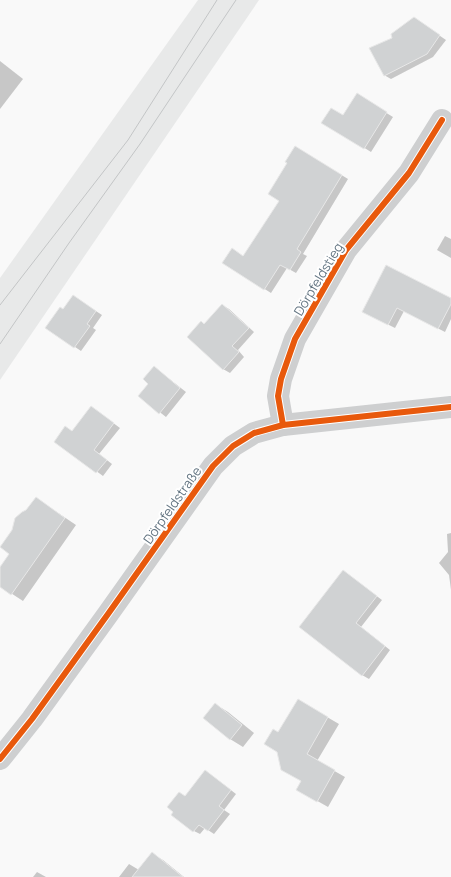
<svg xmlns="http://www.w3.org/2000/svg" width="451" height="877" font-family="Manrope,sans-serif">
  <style>
    .built { fill: #e8e9e9 }
    .shadow { fill: #0003 }
    .building { fill: #d0d2d3; stroke: #e8e8e8 }
    .lines { fill: none; stroke-linecap: round; stroke-linejoin: round }
    .minor { stroke: #cecfd0; stroke-width: 22 }
    .tram { stroke: #c3c5c6; stroke-width: 1 }
    .cycleway-casing { stroke: #fff; stroke-width: 8 }
    .cycleway { stroke: #e8590c; stroke-width: 6 }
    .labels { text-anchor: middle; stroke-width: 4; stroke-linejoin: round; paint-order: stroke }
    .street-label { font-size: 13px; fill: #657683; stroke: #fff }
  </style>
  <rect width="100%" height="100%" fill="#f9f9f9"/>
  <!-- built -->
  <path class="built" d="M198,0H259L0,380V278Z"/>
  <!-- shadow -->
  <g class="shadow">
    <path d="M414,18L446,40L433,57L391,79L384,75L393,38Z"/>
    <path d="M0,61L23,79L0,109Z"/>
    <path d="M357,95L393,117L371,152L323,122L343,117Z"/>
    <path d="M296,147L348,179L303,254L307,256L296,273L287,268L271,293L224,263L244,257L281,201L288,163Z"/>
    <path d="M445,236L451,239V258L437,250Z"/>
    <path d="M451,299V319L445,332L404,311L395,328L363,312Z"/>
    <path d="M79,300L102,315L93,328L96,330L81,351L47,328Z"/>
    <path d="M222,305L229,309L254,332L238,350L244,357L230,373L223,369L202,322L205,324Z"/>
    <path d="M154,367L186,392L166,417L139,396L149,383Z"/>
    <path d="M97,411L120,428L99,454L112,464L103,476L55,441L73,432Z"/>
    <path d="M36,498L76,525L23,601L0,586V568L10,554L13,530Z"/>
    <path d="M451,533V590L449,575L439,563L448,552L447,534Z"/>
    <path d="M343,571L382,600L361,627L390,650L369,679L362,675Z"/>
    <path d="M298,700L339,724L317,761L345,777L328,807L298,790L303,781L279,734Z"/>
    <path d="M215,704L228,712L254,733L243,747L230,739Z"/>
    <path d="M206,771L236,794L224,810L230,814L214,834L205,828L200,834L194,831L186,797Z"/>
    <path d="M152,854L163,860L184,877H119L129,864L139,870Z"/>
    <path d="M37,872L46,877H33Z"/>
  </g>
  <!-- building -->
  <g class="building">
    <path d="M414,17L440,35L427,54L384,76L369,48L392,38L391,34Z"/>
    <path d="M357,93L387,112L364,149L321,123L331,108L343,115Z"/>
    <path d="M295,146L342,175L297,249L301,252L290,270L280,265L264,290L222,263L232,248L243,256L279,201L268,194L287,163L285,162Z"/>
    <path d="M386,265L451,298V304L438,329L397,308L388,325L362,312Z"/>
    <path d="M73,295L96,311L87,324L90,326L74,348L45,328L60,307L63,309Z"/>
    <path d="M222,304L249,328L232,346L239,352L223,370L187,337L201,321L204,324Z"/>
    <path d="M154,366L180,388L159,414L138,396L148,384L143,379Z"/>
    <path d="M91,406L114,423L94,450L107,460L96,473L54,442L65,426L72,431Z"/>
    <path d="M36,497L65,518L11,595L0,587V567L9,554L0,547L12,530L15,518L22,512L26,510Z"/>
    <path d="M343,570L377,596L356,623L385,646L362,676L299,627Z"/>
    <path d="M298,699L328,717L307,754L335,770L317,802L296,790L301,781L281,770L277,752L264,744L273,729L278,732Z"/>
    <path d="M215,703L242,725L230,740L203,718Z"/>
    <path d="M205,770L231,790L219,806L224,810L208,831L199,825L193,832L171,815L173,812L167,807L179,792L185,796Z"/>
    <path d="M152,852L183,877H132Z"/>
  </g>
  <g class="lines">
    <!-- minor -->
    <g class="minor">
      <path d="M283,425L278,396L281,379L295,339L346,250L409,173L442,120"/>
      <path d="M0,759L32,719L108,614L213,466L233,446L254,433L283,425L451,407"/>
    </g>
    <!-- tram -->
    <g class="tram">
      <path d="M0,305L128,140L217,0"/>
      <path d="M0,344L69,243L140,144L236,0"/>
    </g>
    <!-- cycleway casing -->
    <g class="cycleway-casing">
      <g id="cycleway">
        <path d="M283,425L278,396L281,379L295,339L346,250L409,173L442,120"/>
        <path d="M0,759L32,719L108,614L213,466L233,446L254,433L283,425L451,407"/>
      </g>
    </g>
    <!-- cycleway -->
    <use href="#cycleway" class="cycleway"/>
  </g>
  <g class="labels">
    <!-- street labels -->
    <g class="street-label">
      <text transform="translate(318 279) rotate(-59)" y="5">Dörpfeldstieg</text>
      <text transform="translate(172 505) rotate(-55)" y="5">Dörpfeldstraße</text>
    </g>
  </g>
</svg>
